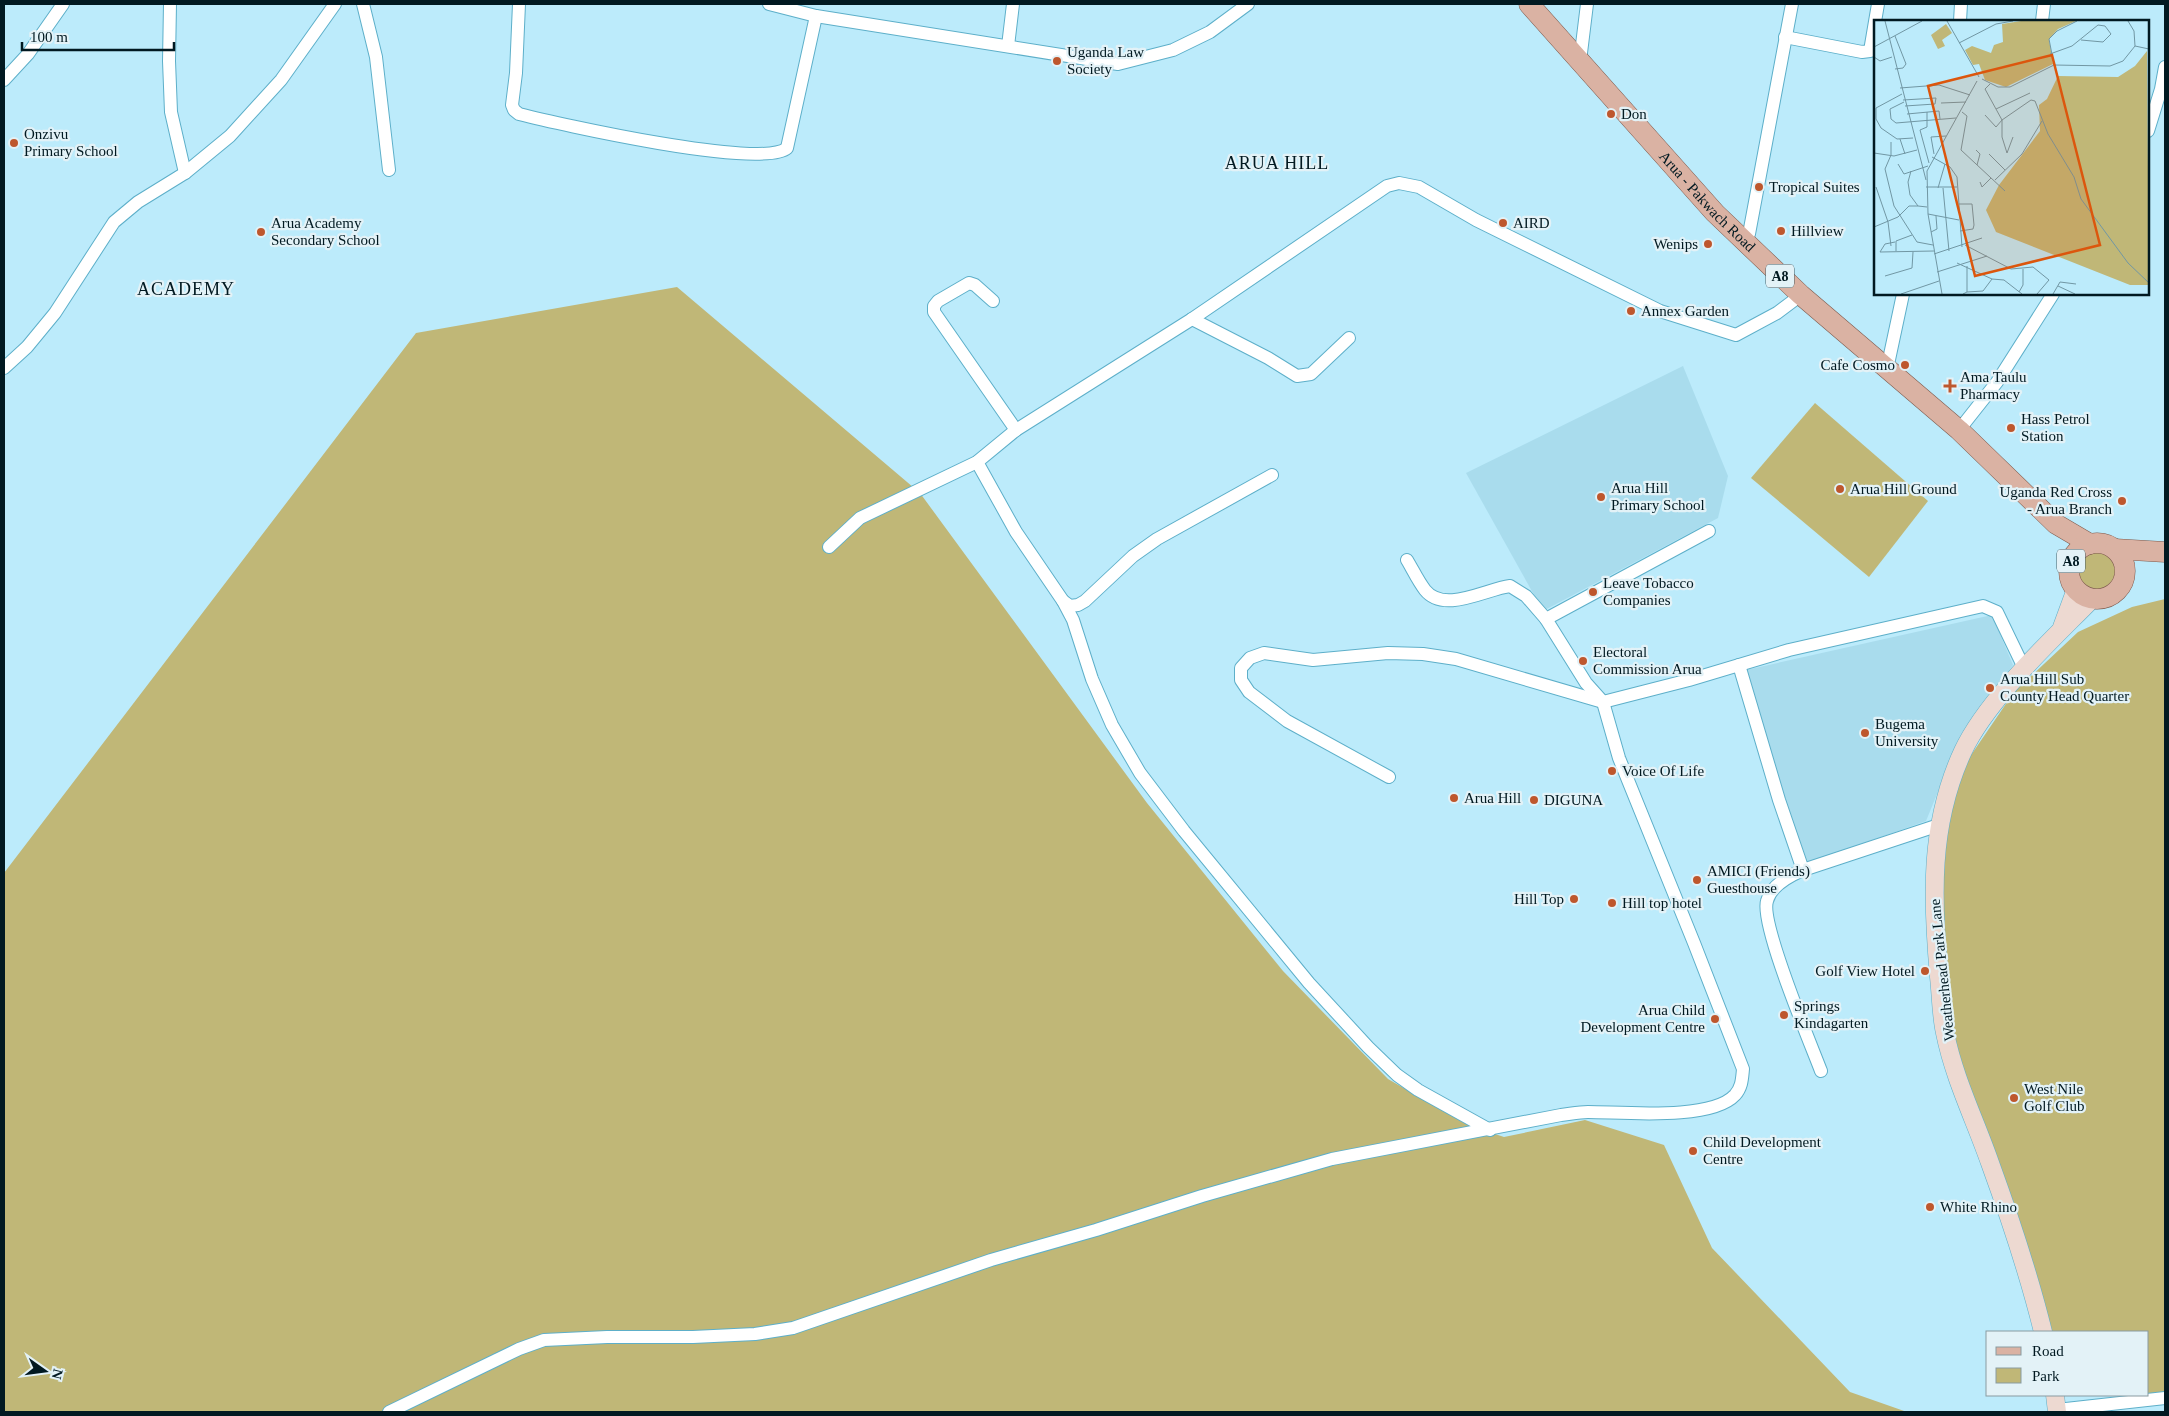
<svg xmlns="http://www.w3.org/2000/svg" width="2169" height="1416" font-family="'Times New Roman',serif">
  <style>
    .built { fill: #a9dced }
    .green { fill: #c0b777 }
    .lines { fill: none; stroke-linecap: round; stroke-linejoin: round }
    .street-casing { stroke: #5dafc9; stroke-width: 14 }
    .secondary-casing { stroke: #5dafc9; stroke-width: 19 }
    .primary-casing { stroke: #7e5b4e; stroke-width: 21 }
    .street { stroke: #fff; stroke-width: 12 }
    .secondary { stroke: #edd9d1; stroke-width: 18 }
    .primary { stroke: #dab2a3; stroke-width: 20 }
    .poi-dot { fill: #be572d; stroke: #e3f2f7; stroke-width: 2 }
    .labels { text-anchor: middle; stroke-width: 4.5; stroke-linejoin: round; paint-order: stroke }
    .shield { fill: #e3f2f7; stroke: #455a61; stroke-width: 1 }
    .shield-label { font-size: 14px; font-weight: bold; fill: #011921 }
    .poi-label { font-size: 15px; fill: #011921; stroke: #e3f2f7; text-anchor: start }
    .street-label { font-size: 15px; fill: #011921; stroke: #e3f2f7 }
    .quarter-label { font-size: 18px; letter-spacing: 1px; fill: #011921; stroke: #e3f2f7 }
    .inset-road { fill: none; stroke: #7197a4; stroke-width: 1 }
    .view { fill: #dc560d; fill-opacity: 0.15; stroke: #dc560d; stroke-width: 2.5 }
    .inset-edge { fill: none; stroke: #011921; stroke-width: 2.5 }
  </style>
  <rect width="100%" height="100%" fill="#bcebfb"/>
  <!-- built -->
  <g class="built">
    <path d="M1683,366L1728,476L1718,518L1543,611L1466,473Z"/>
    <path d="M1992,615L2013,665L1976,712L1953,755L1926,821L1805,864L1746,670Z"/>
  </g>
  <!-- green -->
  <g class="green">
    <path d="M677,287L920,493L1147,803L1283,971L1388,1079L1468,1125L1504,1137L1585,1120L1664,1145L1712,1248L1850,1392L1907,1412H4V873L416,333Z"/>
    <path d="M1815,403L1928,501L1869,577L1751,478Z"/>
    <circle cx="2096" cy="571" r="22"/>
    <path d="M2165,599V1395H2067H2148V1332H2048L1944,1012L1942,836L1967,761L2014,692L2078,632L2132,607Z"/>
  </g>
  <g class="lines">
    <!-- street casing -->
    <g class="street-casing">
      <g id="street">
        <path d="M170,4L169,61L171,112L185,173"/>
        <path d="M363,4L376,57L389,170"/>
        <path d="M519,4L516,73L512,105L514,110L519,114C558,124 763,170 787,148L816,16"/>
        <path d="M769,4L816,16L1118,64L1173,50L1210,32L1248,4"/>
        <path d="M1960,21L1961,4"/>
        <path d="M2042,21L2044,4"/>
        <path d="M1785,37L1862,52L1870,51L1878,4"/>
        <path d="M1008,46L1013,4"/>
        <path d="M1580,61L1587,4"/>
        <path d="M4,80L28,54L63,4"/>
        <path d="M2148,131L2161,89L2165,67"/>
        <path d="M1742,240L1749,234L1792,4"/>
        <path d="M993,301L975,285L969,283L938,301L934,306V312L1016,430"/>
        <path d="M1192,319L1268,358L1297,376L1311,374L1349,338"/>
        <path d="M4,368L27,347L55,313L114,222L138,202L185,173L230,136L281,80L335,4"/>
        <path d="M1887,369L1903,294"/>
        <path d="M1959,430L1997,382L2053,294"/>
        <path d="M977,462L1016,532L1063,601L1073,620L1092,679L1112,725L1140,773L1184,831L1309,983L1368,1047L1397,1075L1418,1090L1490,1130"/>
        <path d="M829,547L860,518L977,462L1016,430L1192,319L1387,186L1399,183L1419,187L1476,220L1660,311L1736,335L1777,313L1801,295"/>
        <path d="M1407,560C1413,570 1418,581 1425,590C1444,614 1486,589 1510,586L1526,596L1546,619"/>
        <path d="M1063,601L1070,606L1078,605L1085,601L1133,556L1157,539L1272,475"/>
        <path d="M1739,665L1779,800L1803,870"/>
        <path d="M1603,702L1586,683L1546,619L1709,531"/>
        <path d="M1389,777L1287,721L1249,692L1241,680V668L1250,658L1264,653L1313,660L1388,653L1423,654L1456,659L1603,702"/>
        <path d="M1821,1071C1810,1042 1760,924 1767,901C1771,885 1789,876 1803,870L1939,825"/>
        <path d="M2057,1410L2165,1398"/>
        <path d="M389,1412L519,1349L544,1340L607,1337H693L755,1334L793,1328L991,1260L1096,1230L1202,1196L1332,1159L1561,1115C1570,1114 1579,1112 1588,1112C1622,1112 1711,1121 1735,1095C1742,1087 1742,1079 1743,1069L1694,943L1619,758L1603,702L1689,680L1789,650L1983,606L1997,612L2025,670"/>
      </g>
    </g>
    <!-- secondary casing -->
    <g class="secondary-casing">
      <g id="secondary">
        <path d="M2062,627L2076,589"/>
        <path d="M2043,1332C2029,1275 2010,1218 1990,1163C1975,1120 1954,1078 1945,1033C1941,1015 1941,995 1939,977C1932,899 1929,824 1963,751C1988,698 2052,640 2093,598"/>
        <path d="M2055,1395L2057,1412"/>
      </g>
    </g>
    <!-- primary casing -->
    <g class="primary-casing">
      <g id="primary">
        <path id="s1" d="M1529,4L1715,213L1801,295L1959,430L2056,524L2090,544"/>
        <circle cx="2097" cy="571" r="28"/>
        <path d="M2115,549L2165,552"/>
      </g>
    </g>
    <!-- street -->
    <use href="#street" class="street"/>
    <!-- secondary -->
    <use href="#secondary" class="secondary"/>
    <!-- primary -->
    <use href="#primary" class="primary"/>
  </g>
  <!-- markers -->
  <g class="poi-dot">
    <circle cx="1057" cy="61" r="5"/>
    <circle cx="1611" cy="114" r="5"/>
    <circle cx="14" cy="143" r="5"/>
    <circle cx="1759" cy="187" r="5"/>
    <circle cx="1503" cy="223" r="5"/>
    <circle cx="1781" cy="231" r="5"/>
    <circle cx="261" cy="232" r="5"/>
    <circle cx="1708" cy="244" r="5"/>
    <circle cx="1631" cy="311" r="5"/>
    <circle cx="1905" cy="365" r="5"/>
    <path d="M1947.5 378.5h5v5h5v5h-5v5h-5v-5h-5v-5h5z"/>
    <circle cx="2011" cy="428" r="5"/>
    <circle cx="1840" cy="489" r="5"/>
    <circle cx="1601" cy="497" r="5"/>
    <circle cx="2122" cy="501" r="5"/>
    <circle cx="1593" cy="592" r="5"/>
    <circle cx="1583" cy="661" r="5"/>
    <circle cx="1990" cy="688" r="5"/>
    <circle cx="1865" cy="733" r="5"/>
    <circle cx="1612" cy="771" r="5"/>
    <circle cx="1454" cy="798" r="5"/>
    <circle cx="1534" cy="800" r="5"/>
    <circle cx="1697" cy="880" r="5"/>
    <circle cx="1574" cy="899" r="5"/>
    <circle cx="1612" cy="903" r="5"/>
    <circle cx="1925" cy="971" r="5"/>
    <circle cx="1784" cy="1015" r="5"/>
    <circle cx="1715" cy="1019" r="5"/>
    <circle cx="2014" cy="1098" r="5"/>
    <circle cx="1693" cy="1151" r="5"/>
    <circle cx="1930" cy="1207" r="5"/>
  </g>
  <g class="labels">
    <!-- shield labels -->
    <g class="shield">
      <rect x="1766" y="264.5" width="28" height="23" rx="4"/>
      <rect x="2057" y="549.5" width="28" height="23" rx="4"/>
    </g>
    <g class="shield-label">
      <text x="1780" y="281">A8</text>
      <text x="2071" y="566">A8</text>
    </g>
    <!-- poi labels -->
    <g class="poi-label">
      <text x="1067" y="57">Uganda Law<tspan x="1067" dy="17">Society</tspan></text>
      <text x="1621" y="119">Don</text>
      <text x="24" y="139">Onzivu<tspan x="24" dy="17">Primary School</tspan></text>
      <text x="1769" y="192">Tropical Suites</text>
      <text x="271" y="228">Arua Academy<tspan x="271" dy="17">Secondary School</tspan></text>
      <text x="1513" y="228">AIRD</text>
      <text x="1791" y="236">Hillview</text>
      <text x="1698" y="249" text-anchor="end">Wenips</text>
      <text x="1641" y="316">Annex Garden</text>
      <text x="1895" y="370" text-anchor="end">Cafe Cosmo</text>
      <text x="1960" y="382">Ama Taulu<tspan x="1960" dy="17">Pharmacy</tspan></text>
      <text x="2021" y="424">Hass Petrol<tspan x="2021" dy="17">Station</tspan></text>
      <text x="1611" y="493">Arua Hill<tspan x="1611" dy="17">Primary School</tspan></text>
      <text x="1850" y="494">Arua Hill Ground</text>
      <text x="2112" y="497" text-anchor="end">Uganda Red Cross<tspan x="2112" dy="17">- Arua Branch</tspan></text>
      <text x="1603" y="588">Leave Tobacco<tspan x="1603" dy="17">Companies</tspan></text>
      <text x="1593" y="657">Electoral<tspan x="1593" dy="17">Commission Arua</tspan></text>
      <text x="2000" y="684">Arua Hill Sub<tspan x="2000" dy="17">County Head Quarter</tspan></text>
      <text x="1875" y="729">Bugema<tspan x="1875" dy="17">University</tspan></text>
      <text x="1622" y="776">Voice Of Life</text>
      <text x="1464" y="803">Arua Hill</text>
      <text x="1544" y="805">DIGUNA</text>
      <text x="1707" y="876">AMICI (Friends)<tspan x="1707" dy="17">Guesthouse</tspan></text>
      <text x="1564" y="904" text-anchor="end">Hill Top</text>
      <text x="1622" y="908">Hill top hotel</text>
      <text x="1915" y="976" text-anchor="end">Golf View Hotel</text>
      <text x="1794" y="1011">Springs<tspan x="1794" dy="17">Kindagarten</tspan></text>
      <text x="1705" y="1015" text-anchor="end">Arua Child<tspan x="1705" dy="17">Development Centre</tspan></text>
      <text x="2024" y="1094">West Nile<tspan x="2024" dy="17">Golf Club</tspan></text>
      <text x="1703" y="1147">Child Development<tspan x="1703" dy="17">Centre</tspan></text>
      <text x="1940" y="1212">White Rhino</text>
    </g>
    <!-- street labels -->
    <g class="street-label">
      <text dy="5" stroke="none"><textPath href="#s1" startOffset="266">Arua - Pakwach Road</textPath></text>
      <text transform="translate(1942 970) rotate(-96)" y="5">Weatherhead Park Lane</text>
    </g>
    <!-- quarter labels -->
    <g class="quarter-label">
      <text x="1277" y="169">ARUA HILL</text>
      <text x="186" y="295">ACADEMY</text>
    </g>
  </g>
  <!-- overview -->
  <g transform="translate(1874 20)">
    <rect width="275" height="275" fill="#bcebfb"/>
    <path d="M147,1H202L184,9L175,19L179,44L132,67L111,60L105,44L99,45L91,30L98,26L117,33L120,25L129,22L128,4ZM72,4L78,13L68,20L71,26L64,29L57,15ZM273,31L275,265H256L122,212L112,190L125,165L166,111L165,85L173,79L184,56L244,57L261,46Z" fill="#c0b777"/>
    <path class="inset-road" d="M11,1L52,160M73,1L105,57M254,1L260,11L261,26M21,16L32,44L29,48L21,49M85,23L122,4L139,1M0,27L48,1M176,34L198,26L224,5L231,6L237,14L229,22L207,20M0,37L6,41L18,37M180,45L175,19L183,11L203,1M108,59L124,67H136L180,45L236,46L249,41L261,26L275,29M116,64L111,69L128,100L157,80L161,81L174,114L200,157L207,179L254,243L275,263M26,68L65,65L96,75M28,74L2,88V99L7,108L23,119L39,118M29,80L62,78L61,84L31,86M30,82L16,89L17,99L22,103L82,98M67,83L92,82M122,89L156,73M53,92V107L46,110L55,143M88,92L93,96L87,130L131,171M33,94L65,91L66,99M111,95L122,107L128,100M128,100V117L133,133L139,117M26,119L31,134M17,122V135L11,149L20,186L43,222L59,225M102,130L106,134L103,145M0,133L20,136L43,130M60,134L57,117L72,116M115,134L131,150M58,137L76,147L83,157L88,227M24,144L30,154L54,146M37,151L34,162L36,175L44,186L53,187M121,160L148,134L168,101M106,162L108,167L117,158M2,167L14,202L17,226M52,167H83M64,168L71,144M69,168L75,231M85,184H98L100,205L99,209L86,211M54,194L85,200M0,207L24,197L35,186H44M57,212L63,209L62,196M21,222L11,224L6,232L60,231M91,225L137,249L159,247L175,260L163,274M22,231V221L38,215M60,234L108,218M83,243L118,259L130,260L148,274M63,252L113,236M11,256L38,248L39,232M184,266L201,274M93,272L109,271L118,259M145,272L149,265V249M27,274L65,261M68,274L54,194L53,151L103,61M89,274L93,272V246M179,274L186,262L202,264"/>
    <path class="view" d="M178,35L226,225L101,256L54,66Z"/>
    <rect width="275" height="275" class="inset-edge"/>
  </g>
  <!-- border -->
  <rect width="2169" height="1416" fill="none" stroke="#011921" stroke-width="10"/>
  <!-- legend -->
  <rect x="1986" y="1331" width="162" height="65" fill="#e3f2f7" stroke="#899ba1"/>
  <rect x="1996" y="1347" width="25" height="8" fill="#dab2a3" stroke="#899ba1"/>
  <text x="2032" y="1356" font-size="15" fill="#011921">Road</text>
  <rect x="1996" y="1368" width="25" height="15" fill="#c0b777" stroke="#899ba1"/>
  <text x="2032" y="1381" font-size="15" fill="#011921">Park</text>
  <!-- north arrow -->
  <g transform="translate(45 1371) rotate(104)" stroke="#e3f2f7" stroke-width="4" paint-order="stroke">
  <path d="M0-4L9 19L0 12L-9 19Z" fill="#011921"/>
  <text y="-8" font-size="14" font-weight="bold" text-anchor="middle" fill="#011921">N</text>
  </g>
  <!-- scale -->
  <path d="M22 42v8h152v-8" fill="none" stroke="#011921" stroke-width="2.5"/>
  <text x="30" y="42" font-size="15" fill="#011921" stroke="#e3f2f7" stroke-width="4" paint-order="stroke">100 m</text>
</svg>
